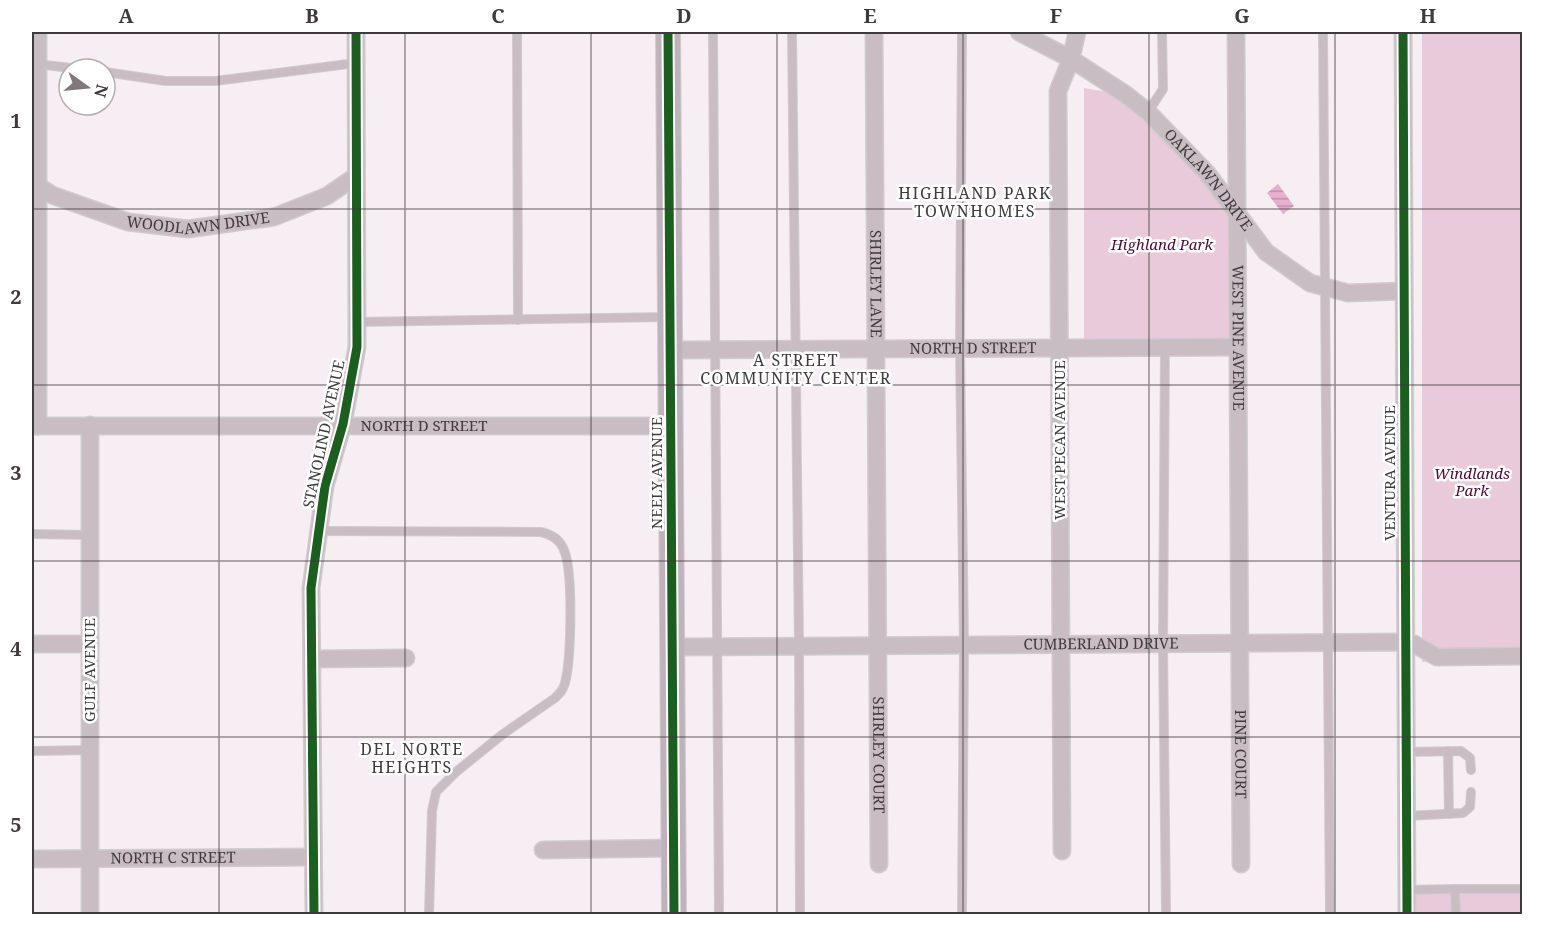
<svg xmlns="http://www.w3.org/2000/svg" width="1554" height="946" font-family="'Noto Serif',serif">
  <style>
    .green { fill: #e8cada }
    .water { fill: url(#water-rules) }
    .lines { fill: none; stroke-linecap: round; stroke-linejoin: round }
    .lane-casing { stroke: #d1cbce; stroke-width: 10 }
    .street-casing { stroke: #d1cbce; stroke-width: 19 }
    .secondary-casing { stroke: #d1cbce; stroke-width: 26 }
    .lane { stroke: #c8bdc2; stroke-width: 8 }
    .street { stroke: #c8bdc2; stroke-width: 16 }
    .secondary { stroke: #c0b2ba; stroke-width: 24 }
    .cycleway-casing { stroke: #fff; stroke-width: 13 }
    .cycleway { stroke: #1b5e20; stroke-width: 9 }
    .grid { fill: none; stroke: #3f3a3d; stroke-width: 1.5; stroke-opacity: 0.55 }
    .labels { text-anchor: middle; stroke-width: 5; stroke-linejoin: round; paint-order: stroke }
    .street-label { font-size: 15px; fill: #3f3a3d; stroke: #fff }
    .park-label { font-size: 15px; font-style: italic; fill: #4a0835; stroke: #fff }
    .neighbourhood-label { font-size: 16px; letter-spacing: 1.5px; fill: #3f3a3d; stroke: #fff }
    .neatline { fill: none; stroke: #3f3a3d; stroke-width: 2 }
    .grid-label { font-size: 20px; text-anchor: middle; font-weight: bold; fill: #3f3a3d }
  </style>
  <defs>
    <pattern id="water-rules" width="6" height="5" patternUnits="userSpaceOnUse" patternTransform="scale(1.5)"><rect width="6" height="5" fill="#e7b0cf"/><path d="M0 2.5h6" fill="none" stroke="#bd90a9"/></pattern>
  </defs>
  <rect width="100%" height="100%" fill="#f6eef2"/>
  <!-- green -->
  <g class="green">
    <rect x="1422" y="32" width="100" height="630"/>
    <path d="M1084,88L1125,95L1237,214V347L1084,348Z"/>
    <rect x="1413" y="888" width="109" height="26"/>
  </g>
  <!-- water -->
  <path class="water" d="M1278,184L1294,206L1283,214L1267,193Z"/>
  <g class="lines">
    <!-- lane casing -->
    <g class="lane-casing">
      <g id="lane">
        <path d="M517,32L518,320"/>
        <path d="M713,32L719,914"/>
        <path d="M792,32L799,646L800,914"/>
        <path d="M962,32L960,348L964,645L962,914"/>
        <path d="M1323,32L1330,914"/>
        <path d="M36,64L80,69"/>
        <path d="M105,72L166,81H215L356,63"/>
        <path d="M1148,112L1163,89L1162,32"/>
        <path d="M357,322L667,317"/>
        <path d="M1165,347L1163,644L1166,914"/>
        <path d="M319,531L541,532C550,534 559,539 563,548C574,568 571,660 565,683C563,690 560,693 555,698L503,734L456,772L436,792L432,811L429,914"/>
        <path d="M32,534L90,535"/>
        <path d="M32,751L91,750"/>
        <path d="M1448,751L1449,814"/>
        <path d="M1406,752L1461,751L1470,758L1471,770"/>
        <path d="M1406,816L1463,813L1470,807L1471,792"/>
        <path d="M1455,889H1522"/>
        <path d="M1407,890L1455,889L1456,914"/>
      </g>
    </g>
    <!-- street casing -->
    <g class="street-casing">
      <g id="street">
        <path d="M38,32V426"/>
        <path id="s1" d="M874,32L879,864"/>
        <path id="s2" d="M1019,32L1071,59L1125,94L1148,112L1207,173L1266,252L1310,283L1348,293L1404,291"/>
        <path id="s3" d="M1236,32L1241,864"/>
        <path d="M1403,32L1407,914"/>
        <path id="s4" d="M38,186L52,195L128,222L188,229L274,217L327,196L356,176"/>
        <path id="s5" d="M671,350L1238,347"/>
        <path d="M90,425V914"/>
        <path id="s6" d="M32,426H671"/>
        <path d="M32,644H90"/>
        <path id="s7" d="M673,647L1406,642L1414,644L1437,657L1522,656"/>
        <path d="M312,659L406,658"/>
        <path d="M543,850L674,848"/>
        <path d="M1062,851L1058,91L1071,59L1077,32"/>
        <path id="s8" d="M32,859L313,857"/>
        <path d="M314,914L311,588L325,486L343,424L357,347L356,32"/>
      </g>
    </g>
    <!-- secondary casing -->
    <g class="secondary-casing">
      <path id="secondary" d="M668,32L674,914"/>
    </g>
    <!-- lane -->
    <use href="#lane" class="lane"/>
    <!-- street -->
    <use href="#street" class="street"/>
    <!-- secondary -->
    <use href="#secondary" class="secondary"/>
    <!-- cycleway casing -->
    <g class="cycleway-casing">
      <g id="cycleway">
        <path d="M668,32L674,914"/>
        <path d="M1403,32L1407,914"/>
        <path d="M314,914L311,588L325,486L343,424L357,347L356,32"/>
      </g>
    </g>
    <!-- cycleway -->
    <use href="#cycleway" class="cycleway"/>
  </g>
  <!-- grid -->
  <path class="grid" d="M219,32V914M405,32V914M591,32V914M777,32V914M963,32V914M1149,32V914M1335,32V914M32,209H1522M32,385H1522M32,561H1522M32,737H1522"/>
  <g class="labels">
    <!-- street labels -->
    <g class="street-label">
      <text dy="5" stroke="none"><textPath href="#s2" startOffset="243">OAKLAWN DRIVE</textPath></text>
      <text dy="5" stroke="none"><textPath href="#s4" startOffset="168">WOODLAWN DRIVE</textPath></text>
      <text dy="5" stroke="none"><textPath href="#s1" startOffset="252">SHIRLEY LANE</textPath></text>
      <text dy="5" stroke="none"><textPath href="#s3" startOffset="306">WEST PINE AVENUE</textPath></text>
      <text dy="5" stroke="none"><textPath href="#s5" startOffset="302">NORTH D STREET</textPath></text>
      <text dy="5" stroke="none"><textPath href="#s6" startOffset="392">NORTH D STREET</textPath></text>
      <text transform="translate(324 434) rotate(-78)" y="5">STANOLIND AVENUE</text>
      <text transform="translate(1060 440) rotate(-90)" y="5">WEST PECAN AVENUE</text>
      <text transform="translate(657 473) rotate(-90)" y="5">NEELY AVENUE</text>
      <text transform="translate(1390 473) rotate(-90)" y="5">VENTURA AVENUE</text>
      <text dy="5" stroke="none"><textPath href="#s7" startOffset="428">CUMBERLAND DRIVE</textPath></text>
      <text transform="translate(90 670) rotate(-90)" y="5">GULF AVENUE</text>
      <text dy="5" stroke="none"><textPath href="#s1" startOffset="723">SHIRLEY COURT</textPath></text>
      <text dy="5" stroke="none"><textPath href="#s3" startOffset="722">PINE COURT</textPath></text>
      <text dy="5" stroke="none"><textPath href="#s8" startOffset="141">NORTH C STREET</textPath></text>
    </g>
    <!-- park labels -->
    <g class="park-label">
      <text x="1162" y="250">Highland Park</text>
      <text x="1472" y="479">Windlands<tspan x="1472" dy="17">Park</tspan></text>
    </g>
    <!-- neighbourhood labels -->
    <g class="neighbourhood-label">
      <text x="975" y="199">HIGHLAND PARK<tspan x="975" dy="18">TOWNHOMES</tspan></text>
      <text x="796" y="366">A STREET<tspan x="796" dy="18">COMMUNITY CENTER</tspan></text>
      <text x="412" y="755">DEL NORTE<tspan x="412" dy="18">HEIGHTS</tspan></text>
    </g>
  </g>
  <!-- border -->
  <rect width="1554" height="946" fill="none" stroke="#ffffff" stroke-width="66"/>
  <!-- north arrow -->
  <g transform="translate(87 87) rotate(105)"><circle r="28" fill="#ffffff" stroke="#b2b0b1" stroke-width="1.5"/>
  <path d="M0-4.5L10 22L0 15L-10 22Z" fill="#7f797c"/>
  <text y="-9" font-size="16" font-weight="bold" text-anchor="middle" fill="#3f3a3d">N</text>
  </g>
  <rect x="33" y="33" width="1488" height="880" class="neatline"/>
  <g class="grid-label">
    <text x="126" y="23">A</text>
    <text x="312" y="23">B</text>
    <text x="498" y="23">C</text>
    <text x="684" y="23">D</text>
    <text x="870" y="23">E</text>
    <text x="1056" y="23">F</text>
    <text x="1242" y="23">G</text>
    <text x="1428" y="23">H</text>
    <text x="16" y="128">1</text>
    <text x="16" y="304">2</text>
    <text x="16" y="480">3</text>
    <text x="16" y="656">4</text>
    <text x="16" y="832">5</text>
  </g>
</svg>
